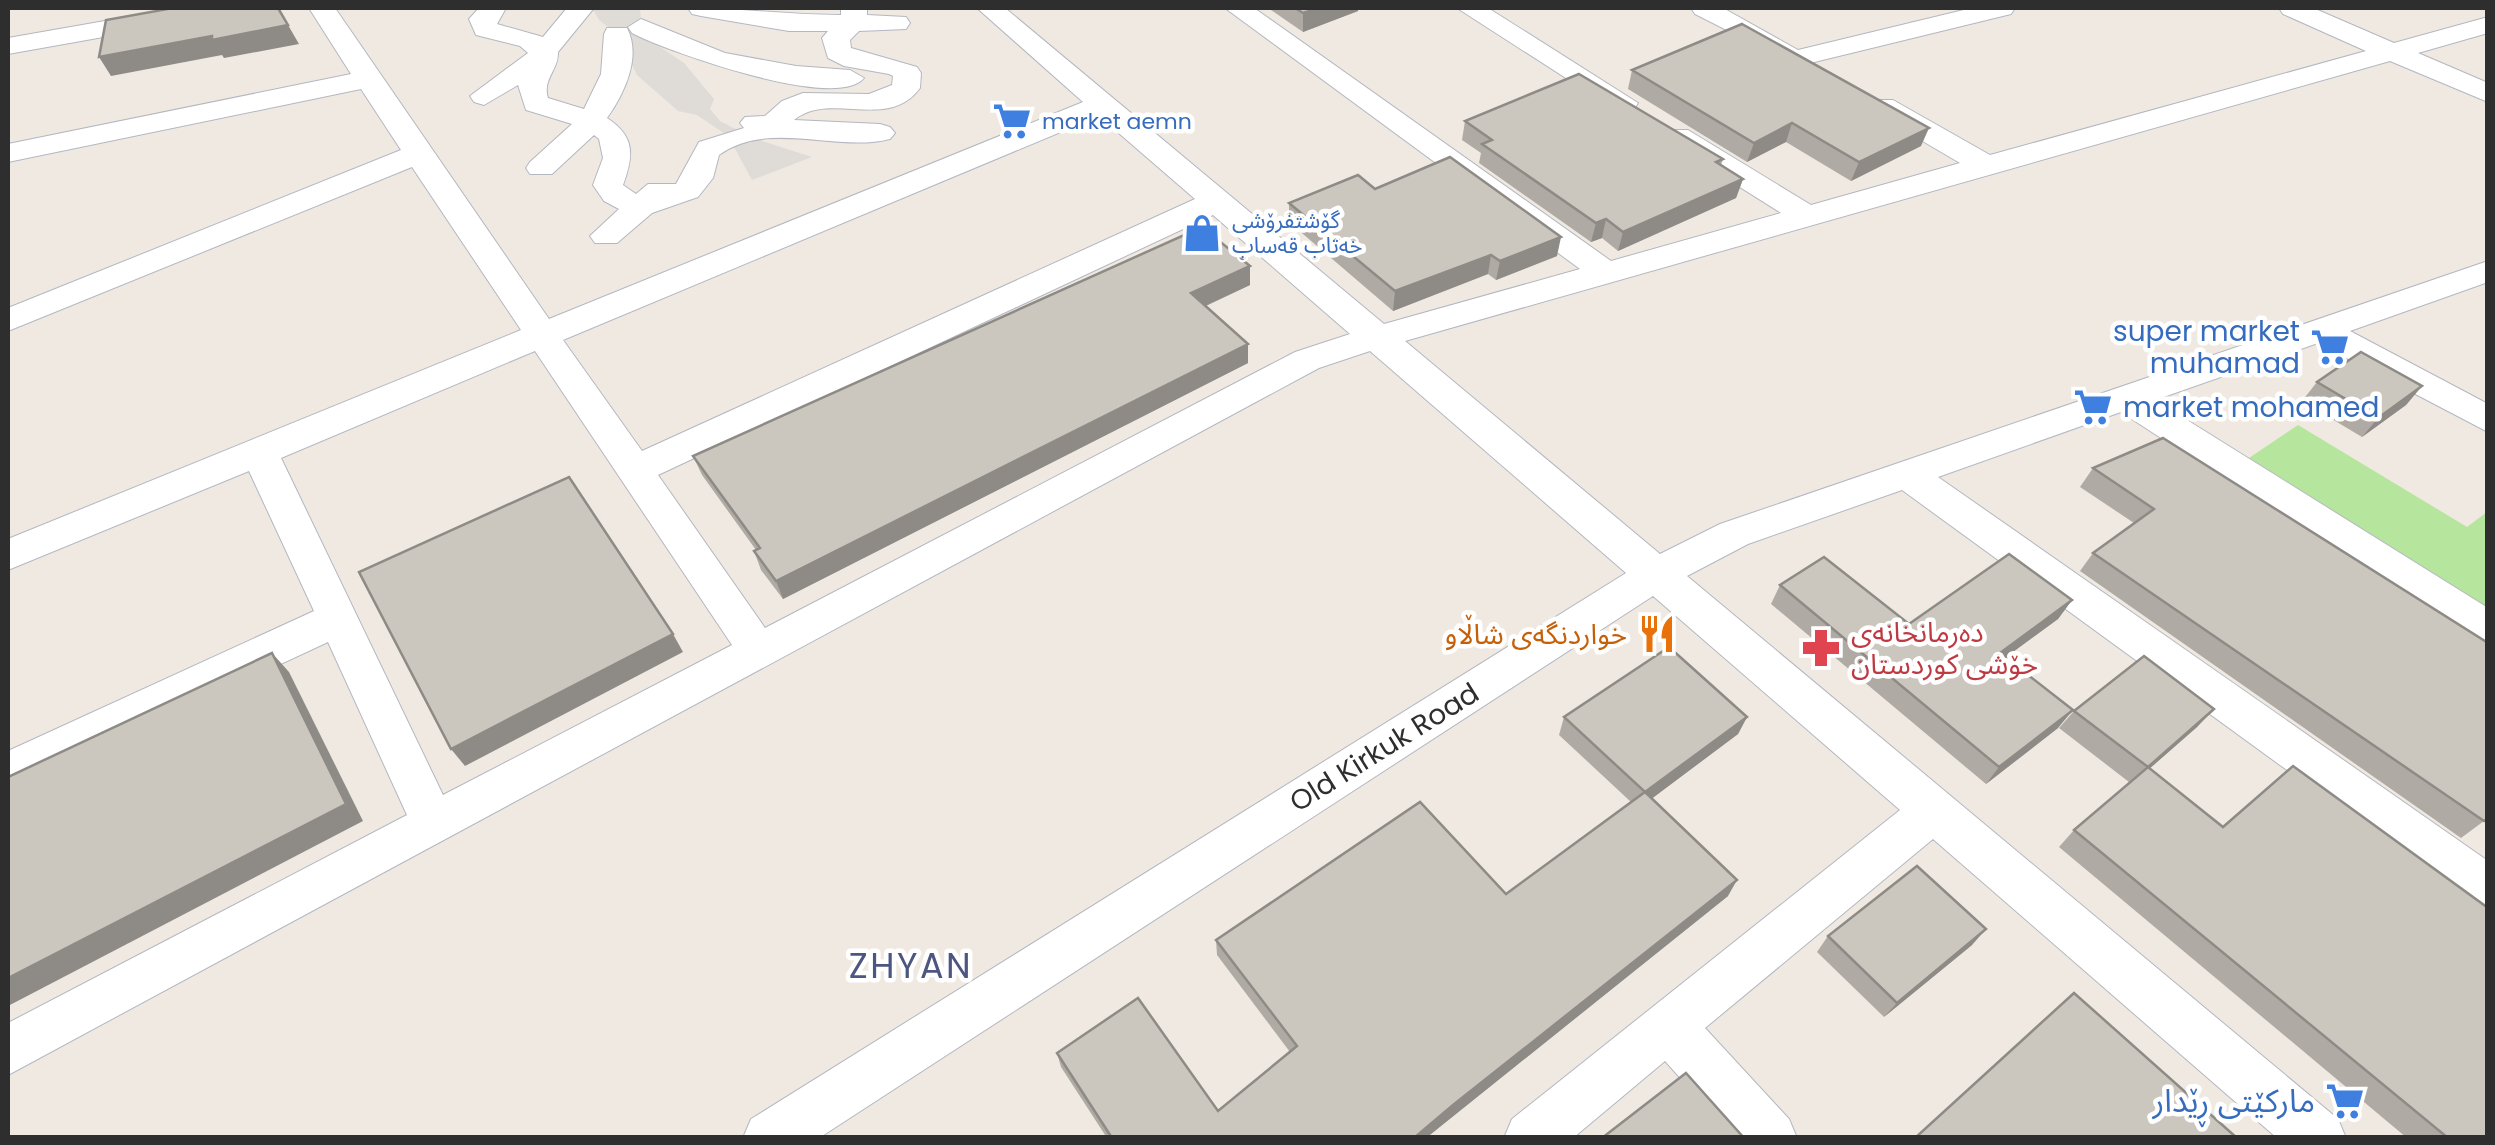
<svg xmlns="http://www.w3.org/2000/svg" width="2495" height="1145" font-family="Poppins,'Noto Sans Arabic',sans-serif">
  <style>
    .green { fill: #b6e59e }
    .plaza { fill: #dfdcd8 }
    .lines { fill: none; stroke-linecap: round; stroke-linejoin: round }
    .minor-casing { stroke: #b4b7c1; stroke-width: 2 }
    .minor { fill: #fff; fill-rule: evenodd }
    .wall { fill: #afaba4 }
    .shaded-wall { fill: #8e8b86 }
    .building { fill: #cbc7bf; stroke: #8e8b86; stroke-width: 2.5 }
    .labels { text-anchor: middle; stroke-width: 9; stroke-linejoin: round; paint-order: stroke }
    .far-shop-label { font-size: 22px; fill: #366cbe; stroke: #fff; text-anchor: start }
    .shop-label { font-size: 28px; fill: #366cbe; stroke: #fff; text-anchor: end }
    .health-label { font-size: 28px; fill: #be3a42; stroke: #fff; text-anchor: start }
    .food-label { font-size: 28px; fill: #c56008; stroke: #fff; text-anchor: end }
    .street-label { font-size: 28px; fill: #2e2e2e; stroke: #fff }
    .near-shop-label { font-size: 32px; fill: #366cbe; stroke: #fff; text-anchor: end }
    .near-neighbourhood-label { font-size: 35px; letter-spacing: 2.5px; fill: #4d5680; stroke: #fff }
  </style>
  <rect width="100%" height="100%" fill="#efe9e1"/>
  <!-- green -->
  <path class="green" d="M2298,425L2467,527L2487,512V607L2249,458Z"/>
  <!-- plaza -->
  <path class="plaza" d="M592,8H640L641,21L650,40L684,63L714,99L710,109L720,121L753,138L812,157L752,180L728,136L697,115L678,111L637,75L617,34L599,20Z"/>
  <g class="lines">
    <!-- minor casing -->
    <g class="minor-casing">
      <g id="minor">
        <path d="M179,8H234L221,16L8,54V38Z"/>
        <path d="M309,8H335L549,319L1083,102L977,8H1005L1384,324L1580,269L1225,8H1254L1611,261L1781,213L1668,142L1663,136L1668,130H1688L1811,205L1960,163L1873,112L1869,106L1873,100H1893L1990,155L2366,51L2283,14L2279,8H2313L2394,43L2488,17V33L2418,53L2488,83V102L2390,61L1405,341L1660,554L1720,524L2488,261V282L2350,331L2488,404V432L2318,343L2155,400L2488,608V645L2473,641L2121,412L1938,477L2488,861V911L2471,904L1902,490L1748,544L1687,576L2338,1119L2346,1138H2277L1933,839L1705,1028L1789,1119L1797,1138H1734L1665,1061L1573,1138H1504L1512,1119L1900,810L1653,596L819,1138H743L751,1119L1626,573L1370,351L1319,368L8,1075V1023L407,815L328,642L8,791V751L314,611L249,471L8,570V539L521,330L412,167L8,331V308L401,150L361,89L8,162V144L351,74ZM1099,116L1195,199L642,451L563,340ZM1213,215L1350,334L1295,352L765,628L658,475ZM535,351L732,645L443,795L281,458Z"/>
        <path d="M479,8H506L497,24L543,37L567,8H594L558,52C559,70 542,79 548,98L584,109L601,74L604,34L607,28H627C642,57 624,94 607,118C635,136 634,155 623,185L636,194L648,184H676L699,142L744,128L740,123L745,117L765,116L782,101L803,93L869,94L892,85L893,76L889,74L844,66L828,58L822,38L828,31H789L701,16L692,14L688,8C740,8 789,15 841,15V8H867V15L906,17L910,23L906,29L859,31L850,40L851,48L917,67L921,73L920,88C888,132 830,90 794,120L880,124L890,127L895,133L890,139C837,153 768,119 719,155L713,178L698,197L652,213L617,243H595L590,236L619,209L604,201L593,185L603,158L599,139L594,135L552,174H530L526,168L530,162L572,124L526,110L518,85L484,105L474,102L470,96L528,53L520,46L476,35L469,19Z"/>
        <path d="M1457,8H1488L1638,103L1634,109H1614Z"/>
        <path d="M1691,8H1723L1798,50L1972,8H2015L2011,14L1798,66L1695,14Z"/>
        <path d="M641,19L725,53L796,66L850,70L864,78C837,112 666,51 632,33L628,27Z"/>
      </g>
    </g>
    <!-- minor -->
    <use href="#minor" class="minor"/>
  </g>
  <!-- wall -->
  <g class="wall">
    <path d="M1268,8H1358V11L1303,32Z"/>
    <path d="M1632,70L1921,146L1851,181L1786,142L1747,162L1628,89Z"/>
    <path d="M1465,121L1723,159L1721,165L1743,179L1736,198L1618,251L1602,238L1591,242L1479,163L1481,153L1462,140Z"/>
    <path d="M1375,189L1557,256L1496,280L1488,274L1393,311L1289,222V203Z"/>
    <path d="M1250,266V285L1206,306L1248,363L783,599L761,570L754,551L756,550L702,475L693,456Z"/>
    <path d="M2317,382L2422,386L2406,405L2362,437L2302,401Z"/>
    <path d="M2163,438L2484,821L2461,838L2080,571L2093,553L2134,523L2080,487L2093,468Z"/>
    <path d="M1780,585L1909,624L2072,600L2058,619L2006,657L2058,728L1986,784L1771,604Z"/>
    <path d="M2214,709L2197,727L2150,768L2488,1138H2407L2059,847L2074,830L2129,782L2059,728L2074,711Z"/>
    <path d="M1564,717H1747L1738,734L1652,798L1728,896L1426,1138H1107L1061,1067L1057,1053L1218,1111L1290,1052L1217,955L1216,940L1506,894L1631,802L1559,735Z"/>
    <path d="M1828,936L1972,945L1884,1017L1817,952Z"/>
  </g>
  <!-- shaded-wall -->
  <g class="shaded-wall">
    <path d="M1319,8H1358V11L1303,32V13Z"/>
    <path d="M288,25L299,44L224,58L222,55L111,76L99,57L212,36Z"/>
    <path d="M1792,123L1786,142L1747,162L1754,143Z"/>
    <path d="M1929,128L1921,146L1851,181L1859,162Z"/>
    <path d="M1743,179L1736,198L1618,251L1623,232Z"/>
    <path d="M1606,219L1602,238L1591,242L1596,223Z"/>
    <path d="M1561,237L1557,256L1496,280L1500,261Z"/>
    <path d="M1491,255L1488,274L1393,311L1395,291Z"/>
    <path d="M1250,266V285L1192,312L1191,293Z"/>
    <path d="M1248,344V363L783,599L776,581Z"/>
    <path d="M2422,386L2406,405L2362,437L2378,418Z"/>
    <path d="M2072,600L2058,619L1987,671L2000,653Z"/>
    <path d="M673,634L683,652L465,766L451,749Z"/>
    <path d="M272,653L289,672L363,821L8,1006V978Z"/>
    <path d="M2214,709L2197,727L2132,784L2148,767Z"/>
    <path d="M2073,710L2058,728L1986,784L1999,767Z"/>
    <path d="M1747,717L1738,734L1638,809L1645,792Z"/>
    <path d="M1737,880L1728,896L1426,1138H1414L1453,1105Z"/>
    <path d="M1986,929L1972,945L1884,1017L1897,1003Z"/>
  </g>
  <!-- building -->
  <g class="building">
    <path d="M173,8H278L288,25L212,40V36L99,57L106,20Z"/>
    <path d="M1295,8H1319L1303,13Z"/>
    <path d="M1742,24L1929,128L1859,162L1792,123L1754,143L1632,70Z"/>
    <path d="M1579,74L1723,159L1716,162L1743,179L1623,232L1606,219L1596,223L1482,144L1492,140L1465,121Z"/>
    <path d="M1450,157L1561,237L1500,261L1491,255L1395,291L1289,203L1358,175L1375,189Z"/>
    <path d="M1202,227L1250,266L1191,293L1248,344L776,581L754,551L760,548L693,456Z"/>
    <path d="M2361,352L2422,386L2378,418L2317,382Z"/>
    <path d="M2163,438L2488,643V818L2484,821L2093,553L2154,509L2093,468Z"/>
    <path d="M569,477L673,634L451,749L359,572Z"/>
    <path d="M2009,554L2072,600L2000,653L2073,710L1999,767L1780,585L1824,557L1909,624Z"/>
    <path d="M1669,647L1747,717L1645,792L1564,717Z"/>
    <path d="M272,653L346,804L8,978V777Z"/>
    <path d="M2144,656L2214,709L2148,767L2074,711Z"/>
    <path d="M2293,766L2488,908V1138H2448L2074,830L2148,767L2223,827Z"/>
    <path d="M1645,792L1737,880L1453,1105L1414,1138H1112L1057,1053L1138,998L1218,1111L1297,1046L1216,940L1420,802L1506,894Z"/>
    <path d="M1917,866L1986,929L1897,1003L1828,936Z"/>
    <path d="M2074,993L2237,1138H1915Z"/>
    <path d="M1686,1073L1744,1138H1602Z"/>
  </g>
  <!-- icons -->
  <defs>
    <g id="supermarket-bare" transform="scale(3)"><path d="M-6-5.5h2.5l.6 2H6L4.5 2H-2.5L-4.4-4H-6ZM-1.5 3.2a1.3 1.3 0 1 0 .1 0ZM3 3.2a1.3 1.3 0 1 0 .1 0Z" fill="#3f7fe0" stroke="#fff" stroke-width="2.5" paint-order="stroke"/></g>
    <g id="shop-bare" transform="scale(3)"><path d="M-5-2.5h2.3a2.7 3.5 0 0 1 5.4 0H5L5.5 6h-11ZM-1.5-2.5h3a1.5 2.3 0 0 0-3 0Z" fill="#3f7fe0" stroke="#fff" stroke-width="2.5" paint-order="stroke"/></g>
    <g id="restaurant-bare" transform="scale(3)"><path d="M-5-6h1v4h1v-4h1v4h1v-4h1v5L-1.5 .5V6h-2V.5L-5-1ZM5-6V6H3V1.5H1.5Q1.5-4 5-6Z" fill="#e8710a" stroke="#fff" stroke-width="2.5" paint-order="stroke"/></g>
    <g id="pharmacy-bare" transform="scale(3)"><path d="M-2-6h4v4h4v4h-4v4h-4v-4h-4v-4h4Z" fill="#e0444e" stroke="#fff" stroke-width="2.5" paint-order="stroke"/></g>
  </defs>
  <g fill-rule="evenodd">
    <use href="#supermarket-bare" x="1012" y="121"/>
    <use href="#shop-bare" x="1202" y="233"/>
    <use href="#supermarket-bare" x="2330" y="347"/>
    <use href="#supermarket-bare" x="2093" y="407"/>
    <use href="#restaurant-bare" x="1657" y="634"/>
    <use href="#pharmacy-bare" x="1821" y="648"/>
    <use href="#supermarket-bare" x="2345" y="1101"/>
  </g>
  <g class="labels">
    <!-- far-shop labels -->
    <g class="far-shop-label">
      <text x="1042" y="129">market aemn</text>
      <text x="1232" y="228">گۆشتفرۆشی<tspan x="1232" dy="25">خەتاب قەساب</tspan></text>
    </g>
    <!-- shop labels -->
    <g class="shop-label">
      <text x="2300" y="341">super market<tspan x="2300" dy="32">muhamad</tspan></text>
      <text x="2123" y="417" text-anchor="start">market mohamed</text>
    </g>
    <!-- health labels -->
    <g class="health-label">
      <text x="1851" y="642">دەرمانخانەی<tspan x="1851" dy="32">خۆشی کوردستان</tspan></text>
    </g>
    <!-- food labels -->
    <g class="food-label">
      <text x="1627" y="644">خواردنگەی شاڵاو</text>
    </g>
    <!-- street labels -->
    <g class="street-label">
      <text transform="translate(1384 747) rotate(-32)" y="10">Old Kirkuk Road</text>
    </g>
    <!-- near-shop labels -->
    <g class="near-shop-label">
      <text x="2315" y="1112">مارکێتی ڕێدار</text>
    </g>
    <!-- near-neighbourhood labels -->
    <g class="near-neighbourhood-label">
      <text x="911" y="978">ZHYAN</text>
    </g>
  </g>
  <!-- border -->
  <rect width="2495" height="1145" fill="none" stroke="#2e2e2e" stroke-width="20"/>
</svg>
